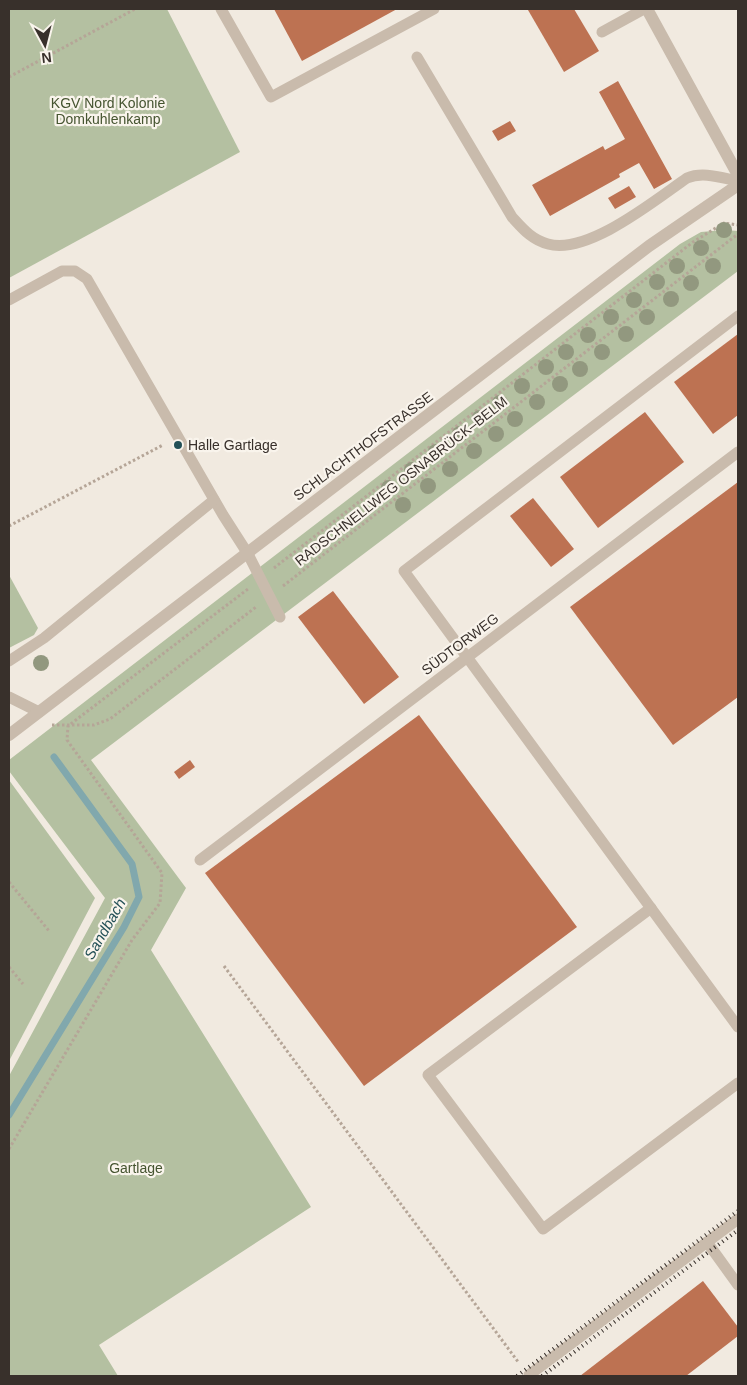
<svg xmlns="http://www.w3.org/2000/svg" width="747" height="1385" font-family="Arial,sans-serif">
  <style>
    .green { fill: #b4c0a1 }
    .lines { fill: none; stroke-linecap: round; stroke-linejoin: round }
    .stream { stroke: #81a8ad; stroke-width: 7 }
    .building { fill: #bd7252 }
    .path { stroke: #b5a597; stroke-width: 3; stroke-dasharray: 2.5 2.5; stroke-linecap: butt }
    .lane { stroke: #c9bbac; stroke-width: 11 }
    .street { stroke: #c9bbac; stroke-width: 12 }
    .rail { stroke: #38302b; stroke-width: 4; stroke-dasharray: 1 4; stroke-linecap: butt }
    .tree { fill: #92987f }
    .poi-dot { fill: #235057; stroke: #f9f4ec; stroke-width: 2 }
    .labels { text-anchor: middle; stroke-width: 4.5; stroke-linejoin: round; paint-order: stroke }
    .park-label { font-size: 14px; fill: #455430; stroke: #f9f4ec }
    .poi-label { font-size: 14px; fill: #38302b; stroke: #f9f4ec; text-anchor: start }
    .street-label { font-size: 14px; fill: #38302b; stroke: #f9f4ec }
    .water-label { font-size: 15px; font-style: italic; fill: #235057; stroke: #f9f4ec }
  </style>
  <rect width="100%" height="100%" fill="#f1eae0"/>
  <!-- green -->
  <g class="green">
    <path d="M9,9H167L240,152L9,278Z"/>
    <path d="M724,230L738,231V271L91,760L186,888L151,950L311,1207L99,1345L118,1376H9V1076L105,898L9,771V760L680,244L701,232Z"/>
    <path d="M9,575L38,628L34,635L9,648Z"/>
    <path d="M9,780L95,898L9,1061Z"/>
  </g>
  <g class="lines">
    <!-- stream -->
    <path class="stream" d="M9,1115L124,927L139,897L132,864L54,757"/>
  </g>
  <!-- building -->
  <g class="building">
    <path d="M274,9H397L302,61Z"/>
    <path d="M531,9H574L599,51L564,72L528,10Z"/>
    <path d="M618,81L672,179L654,189L639,163L619,174L620,177L550,216L532,185L603,146L605,150L625,139L599,92Z"/>
    <path d="M510,121L516,131L498,141L492,131Z"/>
    <path d="M629,186L636,197L615,209L608,198Z"/>
    <path d="M738,334V415L713,434L674,382Z"/>
    <path d="M645,412L684,462L598,528L560,477Z"/>
    <path d="M738,482V697L673,745L570,607Z"/>
    <path d="M533,498L574,549L551,567L510,516Z"/>
    <path d="M333,591L399,677L364,704L298,617Z"/>
    <path d="M419,715L577,927L364,1086L205,873Z"/>
    <path d="M190,760L195,767L179,779L174,772Z"/>
    <path d="M703,1281L738,1327V1336L686,1376H580Z"/>
  </g>
  <g class="lines">
    <!-- path -->
    <g class="path">
      <path d="M9,77L135,9"/>
      <path d="M9,526L163,445"/>
      <path d="M274,568L693,242L724,223L738,225"/>
      <path d="M283,586L738,234"/>
      <path d="M52,725H94L110,719L256,607"/>
      <path d="M9,882L49,931"/>
      <path d="M224,966L519,1363"/>
      <path d="M9,967L23,984"/>
      <path d="M9,1149L132,940L160,903L162,873L67,740L68,726L248,589"/>
    </g>
    <!-- lane -->
    <g class="lane">
      <path d="M221,9L271,97L434,9"/>
      <path d="M602,32L644,9"/>
      <path d="M417,57L512,217C523,229 532,240 548,244C588,255 655,200 687,178C703,171 722,178 738,181"/>
      <path d="M9,300L62,271H75L87,279L223,515L248,554L280,617"/>
      <path d="M738,316L404,571L738,1027"/>
      <path d="M9,661L44,638L214,500"/>
      <path d="M9,697L39,712"/>
      <path d="M200,860L738,452"/>
      <path d="M651,908L428,1075L543,1229L738,1083"/>
      <path d="M707,1242L738,1285"/>
      <path d="M530,1376L529,1375L738,1219"/>
    </g>
    <!-- street -->
    <g class="street">
      <path d="M647,9L738,175"/>
      <path d="M9,735L649,246L738,185"/>
    </g>
    <!-- rail -->
    <g class="rail">
      <path d="M517,1376L738,1211"/>
      <path d="M542,1376L738,1230"/>
    </g>
  </g>
  <!-- trees -->
  <g class="tree">
    <circle cx="724" cy="230" r="8"/>
    <circle cx="701" cy="248" r="8"/>
    <circle cx="677" cy="266" r="8"/>
    <circle cx="713" cy="266" r="8"/>
    <circle cx="657" cy="282" r="8"/>
    <circle cx="691" cy="283" r="8"/>
    <circle cx="671" cy="299" r="8"/>
    <circle cx="634" cy="300" r="8"/>
    <circle cx="611" cy="317" r="8"/>
    <circle cx="647" cy="317" r="8"/>
    <circle cx="626" cy="334" r="8"/>
    <circle cx="588" cy="335" r="8"/>
    <circle cx="566" cy="352" r="8"/>
    <circle cx="602" cy="352" r="8"/>
    <circle cx="546" cy="367" r="8"/>
    <circle cx="580" cy="369" r="8"/>
    <circle cx="560" cy="384" r="8"/>
    <circle cx="522" cy="386" r="8"/>
    <circle cx="537" cy="402" r="8"/>
    <circle cx="500" cy="403" r="8"/>
    <circle cx="480" cy="418" r="8"/>
    <circle cx="515" cy="419" r="8"/>
    <circle cx="460" cy="434" r="8"/>
    <circle cx="496" cy="434" r="8"/>
    <circle cx="474" cy="451" r="8"/>
    <circle cx="436" cy="452" r="8"/>
    <circle cx="450" cy="469" r="8"/>
    <circle cx="412" cy="470" r="8"/>
    <circle cx="428" cy="486" r="8"/>
    <circle cx="389" cy="488" r="8"/>
    <circle cx="403" cy="505" r="8"/>
    <circle cx="41" cy="663" r="8"/>
  </g>
  <!-- markers -->
  <circle class="poi-dot" cx="178" cy="445" r="5"/>
  <g class="labels">
    <!-- park labels -->
    <g class="park-label">
      <text x="108" y="108">KGV Nord Kolonie<tspan x="108" dy="16">Domkuhlenkamp</tspan></text>
      <text x="136" y="1173">Gartlage</text>
    </g>
    <!-- poi labels -->
    <g class="poi-label">
      <text x="188" y="450">Halle Gartlage</text>
    </g>
    <!-- street labels -->
    <g class="street-label">
      <text transform="translate(363 446) rotate(-37)" y="5">SCHLACHTHOFSTRASSE</text>
      <text transform="translate(401 481) rotate(-38)" y="5">RADSCHNELLWEG OSNABRÜCK–BELM</text>
      <text transform="translate(460 644) rotate(-37)" y="5">SÜDTORWEG</text>
    </g>
    <!-- water labels -->
    <g class="water-label">
      <text transform="translate(105 929) rotate(-60)" y="5">Sandbach</text>
    </g>
  </g>
  <!-- border -->
  <rect width="747" height="1385" fill="none" stroke="#38302b" stroke-width="20"/>
  <!-- north arrow -->
  <g transform="translate(45 45) rotate(173)" stroke="#f9f4ec" stroke-width="4" paint-order="stroke">
  <path d="M0-4L9 19L0 12L-9 19Z" fill="#38302b"/>
  <text y="-8" font-size="14" font-weight="bold" text-anchor="middle" fill="#38302b">N</text>
  </g>
</svg>
